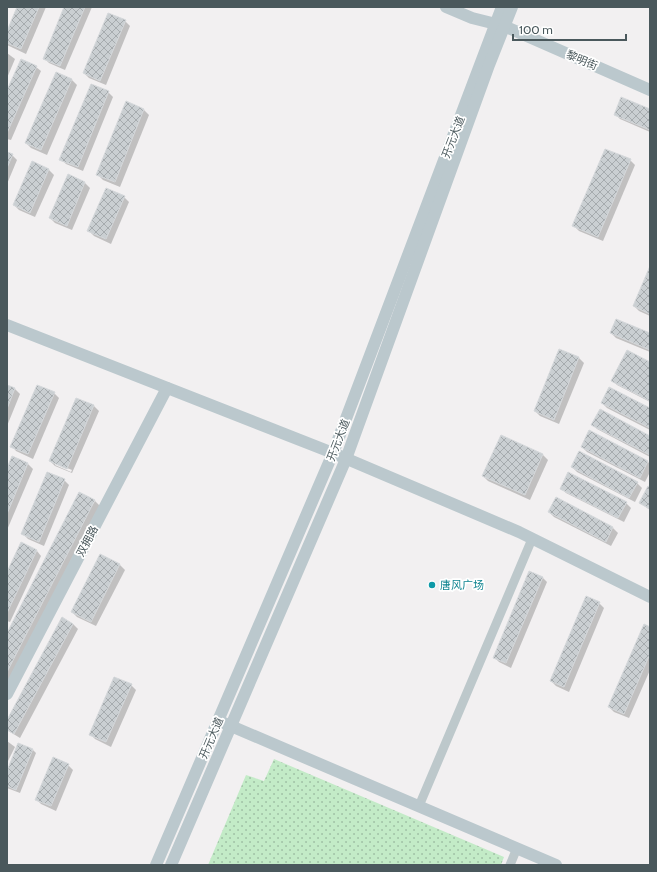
<svg xmlns="http://www.w3.org/2000/svg" width="657" height="872" font-family="Cabin,'Noto Sans SC',sans-serif">
  <style>
    .park { fill: url(#park-dots) }
    .shadow { fill: #0003; fill-rule: evenodd }
    .building { fill: url(#building-cross-hatch); stroke: #d5d8db }
    .lines { fill: none; stroke-linecap: round; stroke-linejoin: round }
    .street { stroke: #bdc8cb; stroke-width: 9 }
    .secondary { stroke: #bbc8cd; stroke-width: 12 }
    .culture-dot { fill: #0f9aa8; stroke: #fff; stroke-width: 1.5 }
    .labels { text-anchor: middle; stroke-width: 3.5; stroke-linejoin: round; paint-order: stroke }
    .street-label { font-size: 11px; fill: #4a585c; stroke: #fff }
    .culture-label { font-size: 11px; fill: #0d838f; stroke: #fff; text-anchor: start }
  </style>
  <defs>
    <pattern id="park-dots" width="8" height="8" patternUnits="userSpaceOnUse"><rect width="8" height="8" fill="#c3ebc7"/><path d="M2 2h.1M6 6h.1" fill="none" stroke="#a0c1a5" stroke-width="1.8" stroke-linecap="round"/></pattern>
    <pattern id="building-cross-hatch" width="8" height="8" patternUnits="userSpaceOnUse"><rect width="8" height="8" fill="#cacfd2"/><path d="M0 0l8 8M0 8l8-8" fill="none" stroke="#a6abae"/></pattern>
  </defs>
  <rect width="100%" height="100%" fill="#f2f0f1"/>
  <!-- park -->
  <path class="park" d="M274,759L504,857L501,865H208L246,775L264,781Z"/>
  <!-- shadow -->
  <g class="shadow">
    <path d="M18,7H46L26,54L7,45V33Z"/>
    <path d="M65,7H92L65,70L49,63L44,58Z"/>
    <path d="M125,21L130,26L106,85L89,78L84,73Z"/>
    <path d="M7,53L15,59L7,78Z"/>
    <path d="M36,67L41,71L11,140L7,139V92Z"/>
    <path d="M56,73L72,80L77,85L47,155L31,148L26,143Z"/>
    <path d="M108,92L113,97L83,171L66,164L61,159Z"/>
    <path d="M127,103L144,110L149,115L120,187L103,180L98,175Z"/>
    <path d="M650,110V132L620,119L615,114Z"/>
    <path d="M7,153L12,155L17,160L7,184Z"/>
    <path d="M630,160L635,165L603,241L579,231L574,226Z"/>
    <path d="M33,162L49,170L54,175L35,217L19,210L14,205Z"/>
    <path d="M68,176L85,183L90,188L72,230L55,223L50,218Z"/>
    <path d="M124,197L129,202L111,244L94,236L89,231Z"/>
    <path d="M650,268V316L639,311L634,306Z"/>
    <path d="M611,333L650,334V352L616,338Z"/>
    <path d="M560,350L579,358L584,363L559,424L540,416L535,411Z"/>
    <path d="M650,363V402L617,385L612,380Z"/>
    <path d="M7,386L15,389L20,394L7,426Z"/>
    <path d="M54,393L59,398L33,459L16,451L12,446Z"/>
    <path d="M77,399L94,406L99,411L72,473L55,466L50,461ZM55,463L72,470L71,472L55,465Z"/>
    <path d="M602,403L650,409V430L607,408Z"/>
    <path d="M593,425L650,437V457L597,429Z"/>
    <path d="M590,432L648,462L650,464V472L645,482L587,452L582,447Z"/>
    <path d="M501,436L543,455L548,460L530,500L488,481L483,476Z"/>
    <path d="M28,464L33,469L7,530V470Z"/>
    <path d="M572,467L637,483L642,488L635,502L577,472Z"/>
    <path d="M64,480L69,485L44,546L28,539L23,534Z"/>
    <path d="M561,488L626,503L631,508L624,522L566,493Z"/>
    <path d="M650,488V510L640,503Z"/>
    <path d="M556,499L613,528L618,533L611,546L554,517L549,512Z"/>
    <path d="M95,501L100,506L7,686V635Z"/>
    <path d="M37,551L41,556L10,622L7,621V574Z"/>
    <path d="M101,555L120,565L125,570L96,626L77,617L72,612Z"/>
    <path d="M542,577L547,582L511,668L499,662L494,657Z"/>
    <path d="M599,603L604,608L569,692L556,686L551,681Z"/>
    <path d="M62,619L73,624L78,629L20,738L7,730V722Z"/>
    <path d="M650,628V670L629,718L614,712L609,707Z"/>
    <path d="M131,685L136,690L111,747L95,739L90,734Z"/>
    <path d="M7,741L15,747L7,763Z"/>
    <path d="M33,750L36,753L20,793L7,788V773Z"/>
    <path d="M68,765L73,770L56,811L41,804L36,799Z"/>
  </g>
  <!-- building -->
  <g class="building">
    <path d="M17,7H39L21,49L7,43V31Z"/>
    <path d="M64,7H85L60,66L43,59Z"/>
    <path d="M108,13L126,20L100,81L83,73Z"/>
    <path d="M21,59L37,66L7,133V90Z"/>
    <path d="M56,72L72,79L41,150L25,143Z"/>
    <path d="M91,84L109,91L78,167L59,160Z"/>
    <path d="M621,97L650,109V130L614,115Z"/>
    <path d="M126,101L144,109L115,182L96,175Z"/>
    <path d="M605,149L631,159L598,237L572,226Z"/>
    <path d="M7,152L13,154L7,168Z"/>
    <path d="M32,161L49,169L30,213L13,205Z"/>
    <path d="M68,174L85,182L67,226L49,218Z"/>
    <path d="M106,188L125,196L106,239L87,231Z"/>
    <path d="M650,266V314L633,306Z"/>
    <path d="M616,319L650,333V350L610,333Z"/>
    <path d="M559,349L579,357L554,420L534,411Z"/>
    <path d="M627,350L650,362V401L611,381Z"/>
    <path d="M7,385L15,388L7,409Z"/>
    <path d="M37,385L55,392L28,454L10,447Z"/>
    <path d="M609,387L650,408V428L601,403Z"/>
    <path d="M76,398L94,405L67,469L49,461Z"/>
    <path d="M600,409L650,436V455L591,425Z"/>
    <path d="M589,430L648,461L640,478L581,447Z"/>
    <path d="M501,435L543,454L525,495L482,476Z"/>
    <path d="M579,451L638,482L629,498L571,467Z"/>
    <path d="M12,456L28,463L7,514V468Z"/>
    <path d="M47,472L65,479L39,542L21,534Z"/>
    <path d="M568,472L627,502L618,518L560,489Z"/>
    <path d="M648,486L650,487V509L639,503Z"/>
    <path d="M79,492L95,500L7,672V633Z"/>
    <path d="M556,497L613,527L606,542L548,512Z"/>
    <path d="M21,542L37,550L7,613V572Z"/>
    <path d="M100,554L120,564L91,622L71,612Z"/>
    <path d="M529,571L543,577L506,663L493,658Z"/>
    <path d="M586,596L600,602L564,687L550,681Z"/>
    <path d="M62,617L73,624L14,734L7,730V720Z"/>
    <path d="M644,624L650,627V654L624,714L608,707Z"/>
    <path d="M114,677L132,684L106,742L89,735Z"/>
    <path d="M18,743L33,749L16,790L7,786V771Z"/>
    <path d="M53,757L69,764L51,806L35,800Z"/>
  </g>
  <g class="lines">
    <!-- street -->
    <g class="street">
      <path d="M419,806L532,539"/>
      <path d="M510,865L517,848"/>
    </g>
    <!-- secondary -->
    <g class="secondary">
      <path d="M446,7L472,18L504,26L650,90"/>
      <path d="M7,325L333,453L519,532L650,597"/>
      <path d="M7,694L167,388"/>
      <path d="M224,723L556,865"/>
      <path d="M156,865L333,453L502,7"/>
      <path d="M171,865L346,459L489,65L512,7"/>
    </g>
  </g>
  <!-- markers -->
  <circle class="culture-dot" cx="432" cy="585" r="4"/>
  <g class="labels">
    <!-- street labels -->
    <g class="street-label">
      <text transform="translate(582 60) rotate(23)" y="4">黎明街</text>
      <text transform="translate(453 137) rotate(-69)" y="4">开元大道</text>
      <text transform="translate(338 440) rotate(-69)" y="4">开元大道</text>
      <text transform="translate(87 541) rotate(-62)" y="4">双拥路</text>
      <text transform="translate(211 738) rotate(-67)" y="4">开元大道</text>
    </g>
    <!-- culture labels -->
    <g class="culture-label">
      <text x="440" y="589">唐风广场</text>
    </g>
  </g>
  <!-- border -->
  <rect width="657" height="872" fill="none" stroke="#4a585c" stroke-width="16"/>
  <!-- scale -->
  <path d="M513 34v6h113v-6" fill="none" stroke="#4a585c" stroke-width="2"/>
  <text x="519" y="34" font-size="12" fill="#4a585c" stroke="#ffffff" stroke-width="3" paint-order="stroke">100 m</text>
</svg>
